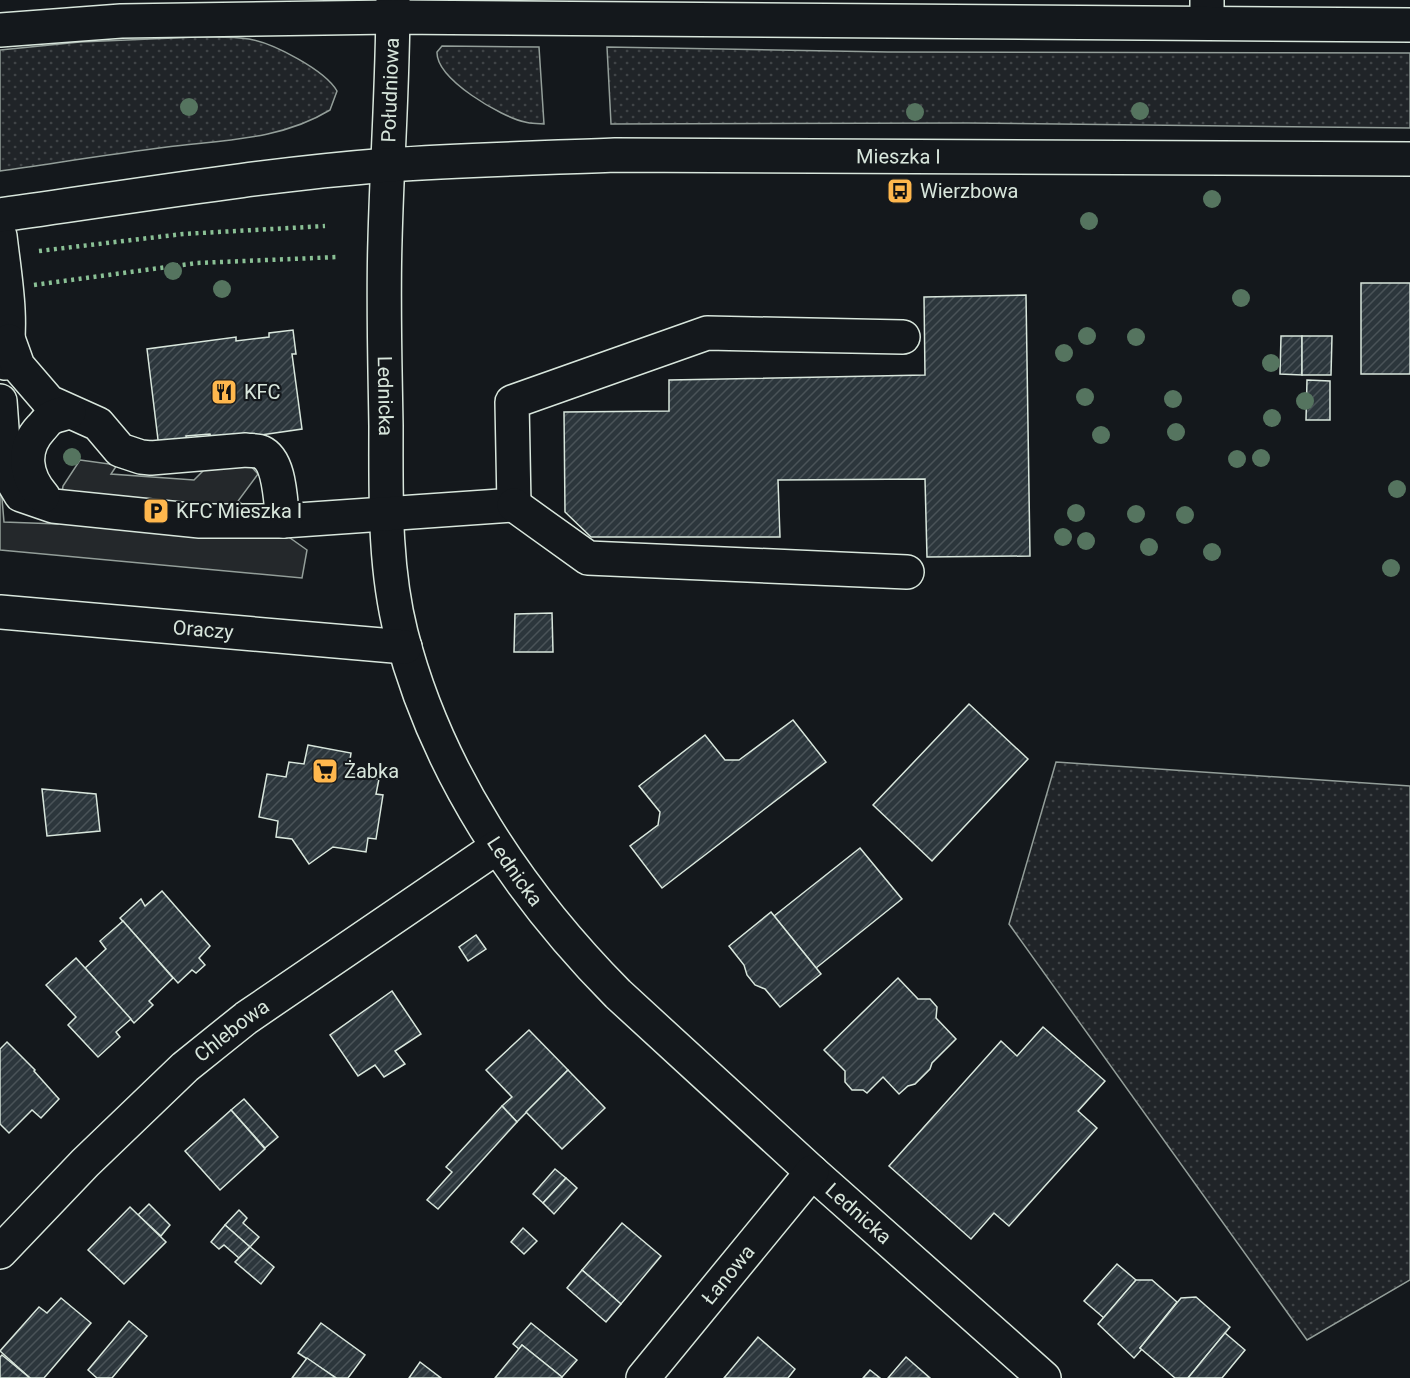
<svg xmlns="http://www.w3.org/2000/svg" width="1410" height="1378" font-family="Roboto,sans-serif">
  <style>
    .grass { fill: url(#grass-dots); stroke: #939e99; stroke-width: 1.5 }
    .parking { fill: #24282b; stroke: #939e99; stroke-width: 1.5 }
    .building { fill: url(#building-hatch); stroke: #d8e6dc; stroke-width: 1.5 }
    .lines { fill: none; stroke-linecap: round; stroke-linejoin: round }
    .minor-casing { stroke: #d8e6dc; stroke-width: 36 }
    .major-casing { stroke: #d8e6dc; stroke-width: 36 }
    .minor { stroke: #14181c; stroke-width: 33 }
    .major { stroke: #14181c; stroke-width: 33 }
    .hedge { stroke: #8ac095; stroke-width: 4.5; stroke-dasharray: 3 4.5; stroke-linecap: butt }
    .tree { fill: #55745f }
    .labels { text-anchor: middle; stroke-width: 4.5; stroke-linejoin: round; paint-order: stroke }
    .street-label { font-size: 20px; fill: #d8e6dc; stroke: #14181c }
    .poi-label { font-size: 20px; fill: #d8e6dc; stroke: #14181c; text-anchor: start }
  </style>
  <defs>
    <pattern id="grass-dots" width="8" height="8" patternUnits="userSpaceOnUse" patternTransform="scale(1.5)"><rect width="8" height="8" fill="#202428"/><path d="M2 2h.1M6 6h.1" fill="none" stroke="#404447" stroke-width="1.8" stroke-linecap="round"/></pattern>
    <pattern id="building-hatch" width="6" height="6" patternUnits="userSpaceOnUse" patternTransform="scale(1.5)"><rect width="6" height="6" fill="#2c363c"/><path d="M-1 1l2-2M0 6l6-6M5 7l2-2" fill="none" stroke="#4a5358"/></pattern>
  </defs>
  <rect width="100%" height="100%" fill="#14181c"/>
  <!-- grass -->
  <g class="grass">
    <path d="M197,37C214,37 232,36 249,39C273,43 325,70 337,91L330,110C281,140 223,140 167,147C111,154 56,163 0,171V50L80,42Z"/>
    <path d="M442,46L539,47L544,124C537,123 531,124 525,122C501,117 436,79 437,52Z"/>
    <path d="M607,47L888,52L1410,53V128L968,123L611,124Z"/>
    <path d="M1056,762L1410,786V1280L1307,1340L1009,924Z"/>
  </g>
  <!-- parking -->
  <path class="parking" d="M80,460L117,465L111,474L194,480L207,467L249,464L258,474L238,501L307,550L302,578L0,550V475L4,522L58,524L63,486Z"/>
  <!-- building -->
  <g class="building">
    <rect x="1361" y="283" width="49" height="91"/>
    <path d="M1026,295L1030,556L927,557L925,479L778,480L780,537H591L565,512L564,412L669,411V380L925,375L924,297Z"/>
    <path d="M293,330L296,354H292L302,429L212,442L210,434L186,436L187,444L159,448L147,349L236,337V341L269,337V333Z"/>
    <path d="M1281,336H1302V375L1280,374Z"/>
    <path d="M1302,336H1332L1331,375H1302Z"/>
    <path d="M1307,380L1330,381V420H1306Z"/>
    <path d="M552,613L553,652H514L515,614Z"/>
    <path d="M969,704L1028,759L932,861L873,805Z"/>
    <path d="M793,720L826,762L662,888L630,846L658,825L660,812L639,786L705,735L725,760H739Z"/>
    <path d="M308,745L351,753L348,773L379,779L376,794L383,795L376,839L368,838L366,852L333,847L309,864L292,839L276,837L278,821L259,817L267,774L286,777L289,762L304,764Z"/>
    <path d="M42,789L96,794L100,831L47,836Z"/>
    <path d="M860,848L902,899L816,968L774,916Z"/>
    <path d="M162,891L210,946L199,958L205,965L196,973L192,970L178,983L120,918L141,899L145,906Z"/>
    <path d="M771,912L821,974L780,1007L765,989L755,985L747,975L744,965L729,946Z"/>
    <path d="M123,921L173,978L149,1001L153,1005L134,1023L85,968L106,949L100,941Z"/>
    <path d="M476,935L486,949L468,961L459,947Z"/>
    <path d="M76,958L131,1019L116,1032L120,1037L98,1057L68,1025L76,1017L46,985Z"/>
    <path d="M898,978L918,999H930L937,1007L936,1018L956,1039L932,1063L930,1069L915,1084L908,1086L899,1094L883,1077L867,1093L863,1090H852L845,1082V1071L824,1050Z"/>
    <path d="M392,991L421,1034L395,1051L405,1064L384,1077L375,1065L358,1076L330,1035Z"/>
    <path d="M1043,1027L1105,1081L1078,1111L1097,1128L1009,1226L994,1213L971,1239L889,1166L1001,1041L1017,1056Z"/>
    <path d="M529,1030L568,1070L517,1122L502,1106L512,1097L486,1070Z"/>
    <path d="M7,1042L35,1070L34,1071L59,1099L41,1118L32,1110L9,1133L0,1124V1049Z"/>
    <path d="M568,1070L605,1108L562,1149L526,1112Z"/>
    <path d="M244,1099L278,1137L265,1148L231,1110Z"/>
    <path d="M502,1106L517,1122L438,1209L427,1200L452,1172L446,1167Z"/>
    <path d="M231,1110L265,1149L220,1190L185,1151Z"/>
    <path d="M555,1169L566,1178L543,1203L533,1194Z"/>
    <path d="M566,1178L577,1188L554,1214L543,1203Z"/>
    <path d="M149,1204L170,1225L161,1236L138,1215Z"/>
    <path d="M130,1207L166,1242L124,1284L88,1250Z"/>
    <path d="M239,1210L247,1218L243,1223L259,1237L250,1247L225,1225Z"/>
    <path d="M622,1223L661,1256L621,1304L582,1270Z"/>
    <path d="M225,1225L250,1247L239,1258L224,1245L219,1249L211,1242Z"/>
    <path d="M523,1228L537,1241L524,1254L511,1242Z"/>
    <path d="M250,1247L274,1267L261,1284L235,1262Z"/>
    <path d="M1117,1264L1136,1280L1104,1318L1084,1301Z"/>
    <path d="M582,1270L621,1304L606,1322L567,1288Z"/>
    <path d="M1136,1280H1152L1177,1302L1140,1348L1142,1349L1134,1358L1098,1324Z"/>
    <path d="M1196,1297L1230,1327L1188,1378H1175L1140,1348L1181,1298Z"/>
    <path d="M61,1298L91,1323L44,1378H30L0,1351L39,1307L47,1313Z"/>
    <path d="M129,1321L147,1336L112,1378H97L88,1370Z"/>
    <path d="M321,1323L365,1355L348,1378H336L298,1353Z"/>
    <path d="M531,1323L577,1360L562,1377L522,1345L519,1349L513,1344Z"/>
    <path d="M1225,1333L1245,1350L1222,1378H1188Z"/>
    <path d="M758,1337L795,1369L788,1378H724Z"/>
    <path d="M522,1345L562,1377L561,1378H495Z"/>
    <path d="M2,1355L30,1378H0V1357Z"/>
    <path d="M906,1357L930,1378H888Z"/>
    <path d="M307,1358L336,1378H292Z"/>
    <path d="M420,1362L441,1378H409Z"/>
    <path d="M870,1370L880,1378H863Z"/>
  </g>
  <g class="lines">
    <!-- minor casing -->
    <g class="minor-casing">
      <g id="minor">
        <path id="s1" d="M393,0C393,80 387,160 385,240C383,302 385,364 386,426C386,495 384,566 401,633C436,771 519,894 618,994L812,1172L1044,1378"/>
        <path d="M1207,0V22"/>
        <path d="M0,236C5,279 13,320 5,363"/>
        <path d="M9,341L18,366L49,402L98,424L120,450L141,457L151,458L246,450C250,451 257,450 261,452C281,461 280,502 283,521"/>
        <path d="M0,401L5,469L21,495L53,506L200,521H283L514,505L512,402L707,333L903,337"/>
        <path d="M43,496C25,476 21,449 41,428C44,425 47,420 51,418C56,415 64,414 69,412"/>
        <path d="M514,505L588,558L907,572"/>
        <path id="s2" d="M0,612L405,647"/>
        <path id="s3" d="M0,1252L85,1163L185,1067L246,1018L497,847"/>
        <path id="s4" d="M643,1378L812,1172"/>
      </g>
    </g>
    <!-- major casing -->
    <g class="major-casing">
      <g id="major">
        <path d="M0,30L121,21L393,17L1410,25"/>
        <path id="s5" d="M0,215C129,197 258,175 388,165C463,160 539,158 615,155L1410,159"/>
      </g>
    </g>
    <!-- minor -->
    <use href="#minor" class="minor"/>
    <!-- major -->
    <use href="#major" class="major"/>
    <!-- hedge -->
    <g class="hedge">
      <path d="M39,251L183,234L325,226"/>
      <path d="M34,285L197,263L338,257"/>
    </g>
  </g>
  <!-- trees -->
  <g class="tree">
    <circle cx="189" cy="107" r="9"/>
    <circle cx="1140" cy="111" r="9"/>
    <circle cx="915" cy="112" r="9"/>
    <circle cx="1212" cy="199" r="9"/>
    <circle cx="1089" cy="221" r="9"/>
    <circle cx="173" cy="271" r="9"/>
    <circle cx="222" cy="289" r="9"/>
    <circle cx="1241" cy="298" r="9"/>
    <circle cx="1087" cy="336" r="9"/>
    <circle cx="1136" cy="337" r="9"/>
    <circle cx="1064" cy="353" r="9"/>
    <circle cx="1271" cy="363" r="9"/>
    <circle cx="1085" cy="397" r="9"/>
    <circle cx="1173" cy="399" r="9"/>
    <circle cx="1305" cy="401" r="9"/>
    <circle cx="1272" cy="418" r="9"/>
    <circle cx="1176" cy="432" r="9"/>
    <circle cx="1101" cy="435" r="9"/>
    <circle cx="72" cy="457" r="9"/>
    <circle cx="1261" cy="458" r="9"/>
    <circle cx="1237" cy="459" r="9"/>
    <circle cx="1397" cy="489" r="9"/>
    <circle cx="1076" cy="513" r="9"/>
    <circle cx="1136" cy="514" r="9"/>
    <circle cx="1185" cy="515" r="9"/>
    <circle cx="1063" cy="537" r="9"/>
    <circle cx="1086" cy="541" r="9"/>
    <circle cx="1149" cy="547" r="9"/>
    <circle cx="1212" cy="552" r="9"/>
    <circle cx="1391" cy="568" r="9"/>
  </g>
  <!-- icons -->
  <defs>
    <g id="bus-square" transform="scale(1.35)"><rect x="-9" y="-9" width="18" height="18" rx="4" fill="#ffb74d" stroke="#14181c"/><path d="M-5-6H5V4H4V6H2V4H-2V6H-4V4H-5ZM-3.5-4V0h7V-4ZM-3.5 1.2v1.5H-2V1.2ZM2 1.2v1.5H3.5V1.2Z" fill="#111"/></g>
    <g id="restaurant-square" transform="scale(1.35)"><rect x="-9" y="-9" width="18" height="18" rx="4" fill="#ffb74d" stroke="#14181c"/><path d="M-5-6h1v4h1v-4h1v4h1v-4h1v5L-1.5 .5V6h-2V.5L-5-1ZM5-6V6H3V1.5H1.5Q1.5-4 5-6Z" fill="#111"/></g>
    <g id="parking-square" transform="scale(1.35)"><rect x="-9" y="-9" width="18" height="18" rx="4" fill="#ffb74d" stroke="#14181c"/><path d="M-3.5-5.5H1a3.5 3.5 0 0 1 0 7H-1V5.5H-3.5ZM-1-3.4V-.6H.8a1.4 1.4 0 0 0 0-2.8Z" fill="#111"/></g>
    <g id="supermarket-square" transform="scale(1.35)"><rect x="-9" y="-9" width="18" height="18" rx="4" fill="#ffb74d" stroke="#14181c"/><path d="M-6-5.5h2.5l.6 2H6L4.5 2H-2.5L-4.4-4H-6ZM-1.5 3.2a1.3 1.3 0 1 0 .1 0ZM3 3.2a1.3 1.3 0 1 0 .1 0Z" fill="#111"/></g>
  </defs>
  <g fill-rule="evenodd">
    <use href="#bus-square" x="900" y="191"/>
    <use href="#restaurant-square" x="224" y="392"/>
    <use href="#parking-square" x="156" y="511"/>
    <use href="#supermarket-square" x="325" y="771"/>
  </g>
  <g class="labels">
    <!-- street labels -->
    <g class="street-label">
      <text transform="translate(390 90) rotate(-88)" y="7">Południowa</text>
      <text dy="7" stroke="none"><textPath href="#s5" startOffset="902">Mieszka I</textPath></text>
      <text dy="7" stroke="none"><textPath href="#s1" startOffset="396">Lednicka</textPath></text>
      <text dy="7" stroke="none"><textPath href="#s2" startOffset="204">Oraczy</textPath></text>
      <text dy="7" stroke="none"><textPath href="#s1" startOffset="900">Lednicka</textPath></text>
      <text dy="7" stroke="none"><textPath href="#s3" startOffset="321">Chlebowa</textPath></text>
      <text dy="7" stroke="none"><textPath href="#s1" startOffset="1386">Lednicka</textPath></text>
      <text dy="7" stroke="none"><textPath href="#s4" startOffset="134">Łanowa</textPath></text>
    </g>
    <!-- poi labels -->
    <g class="poi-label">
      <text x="920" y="198">Wierzbowa</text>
      <text x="244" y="399">KFC</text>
      <text x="176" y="518">KFC Mieszka I</text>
      <text x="344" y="778">Żabka</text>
    </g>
  </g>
</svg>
